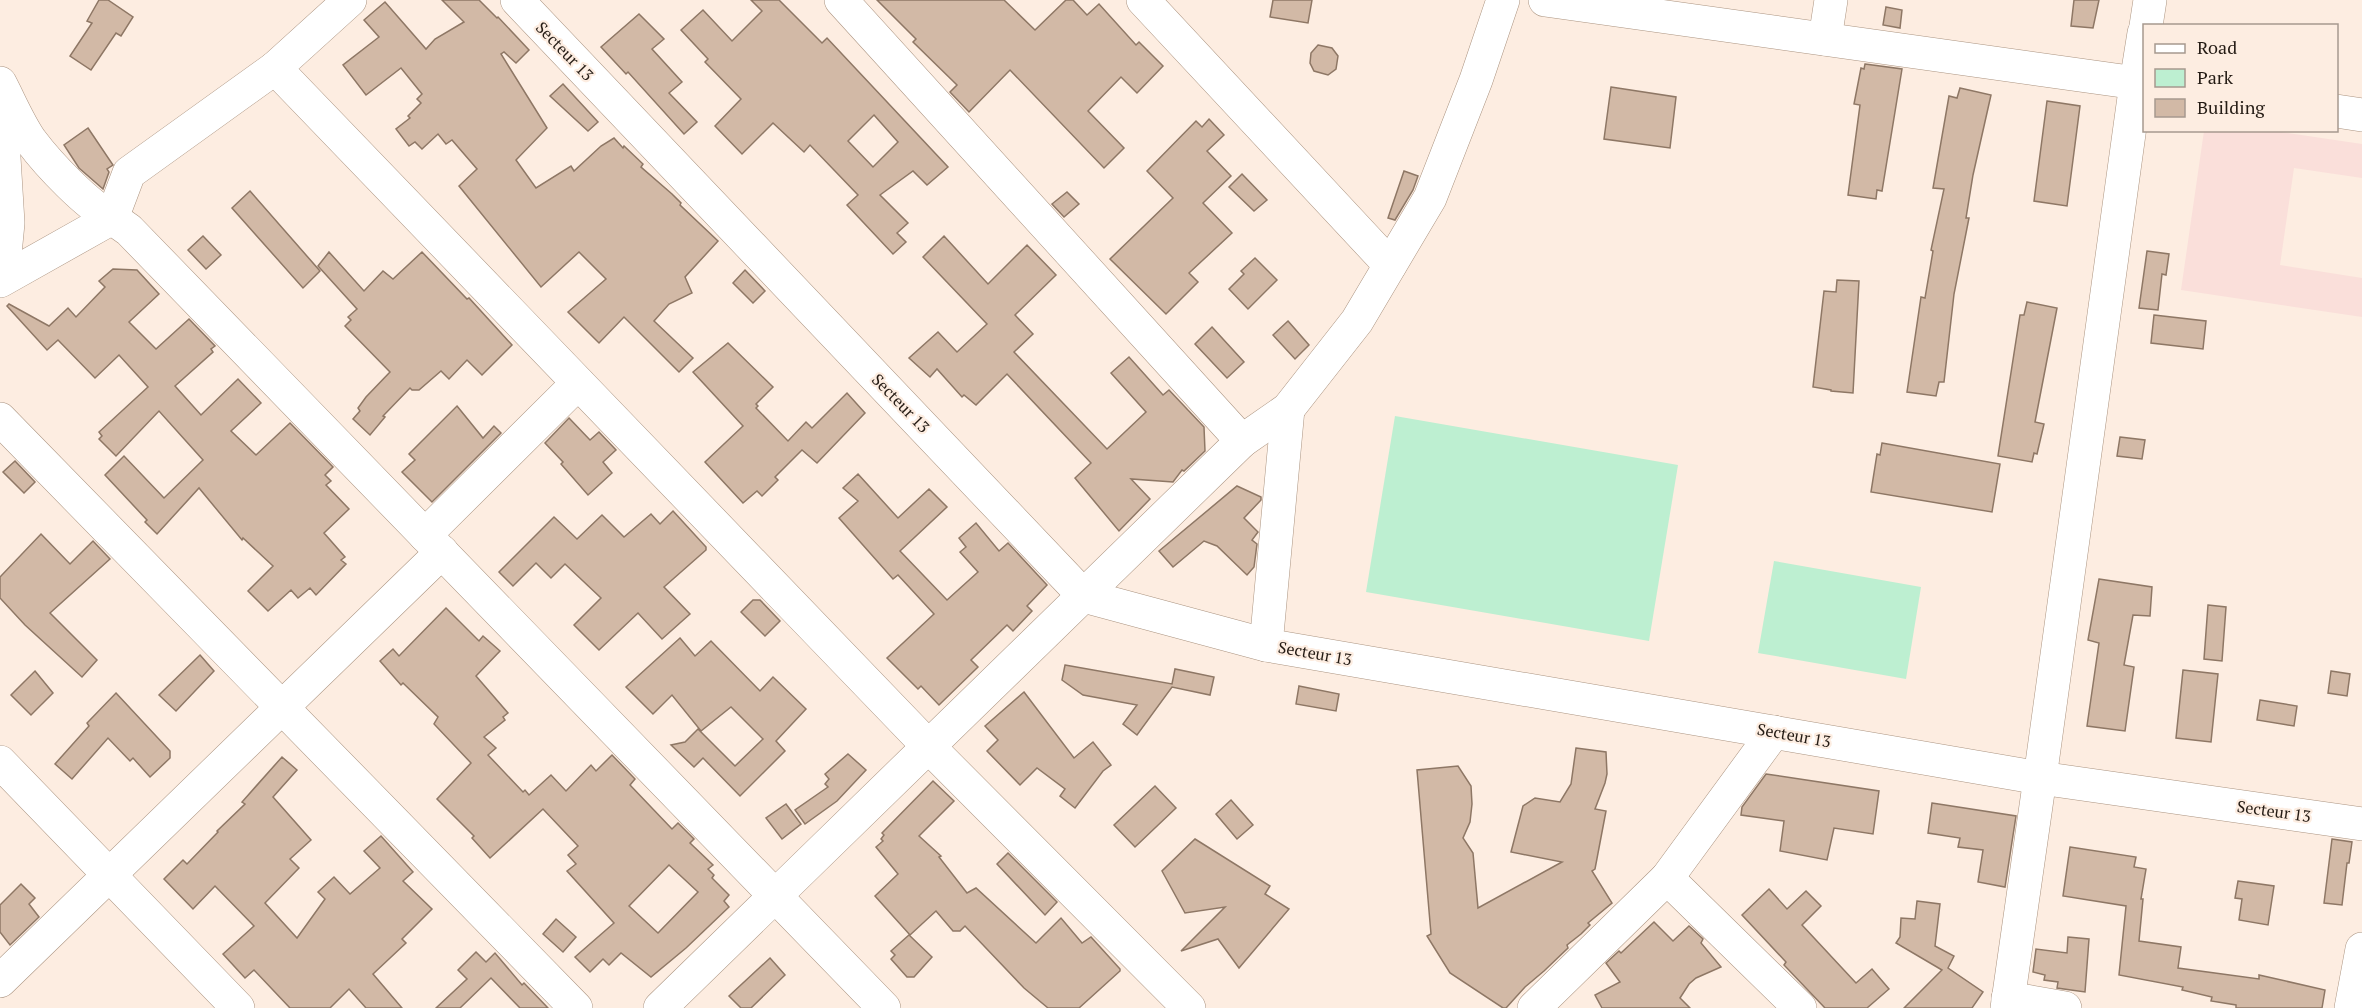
<svg xmlns="http://www.w3.org/2000/svg" width="2362" height="1008" font-family="'PT Serif',serif">
  <style>
    .education { fill: #fadfda }
    .green { fill: #bdefd1 }
    .building { fill: #d2b9a6; stroke: #8e7765; stroke-width: 1.5; fill-rule: evenodd }
    .lines { fill: none; stroke-linecap: round; stroke-linejoin: round }
    .minor-casing { stroke: #ab9481; stroke-width: 34 }
    .minor { stroke: #fff; stroke-width: 33 }
    .labels { text-anchor: middle; stroke-width: 4.5; stroke-linejoin: round; paint-order: stroke }
    .street-label { font-size: 16px; fill: #241b14; stroke: #fdede1 }
  </style>
  <rect width="100%" height="100%" fill="#fdede1"/>
  <!-- education -->
  <path class="education" d="M2204,131H2275L2362,144V178L2294,168L2280,265L2362,278V317L2181,290Z"/>
  <!-- green -->
  <g class="green">
    <path d="M1395,416L1678,465L1649,641L1366,592Z"/>
    <path d="M1774,561L1921,587L1906,679L1758,653Z"/>
  </g>
  <!-- building -->
  <g class="building">
    <path d="M99,0H108L133,17L121,36L116,33L91,70L70,56L92,23L87,21Z"/>
    <path d="M442,0H479L497,18L498,17L529,50L516,63L504,52L501,54L547,128L516,160L536,188L571,166L574,171L601,146L614,138L623,148L624,146L643,164L641,167L672,194L681,203L680,205L718,241L685,277L692,293L669,304L654,321L693,358L679,372L624,317L599,343L568,312L606,279L579,252L541,287L459,186L477,169L452,140L446,144L438,134L422,149L415,142L409,146L396,129L410,118L408,116L421,103L417,99L422,94L401,68L366,95L343,65L379,37L364,20L385,2L426,49L435,39L464,22Z"/>
    <path d="M751,0H779L822,43L827,38L948,167L927,185L913,171L880,195L908,223L897,233L906,242L893,254L847,205L858,195L810,145L804,152L773,123L742,154L715,126L741,99L705,62L708,59L681,30L703,10L732,41L762,11ZM874,115L898,142L873,167L848,141Z"/>
    <path d="M877,0H1004L1035,30L1066,0H1073L1087,15L1099,4L1136,45L1139,42L1163,66L1137,93L1121,77L1088,111L1124,148L1104,168L1010,70L969,112L950,92L957,85L913,42L916,39Z"/>
    <path d="M1273,0H1312L1308,23L1270,17Z"/>
    <path d="M2074,0H2099L2093,28L2071,26Z"/>
    <path d="M1886,7L1902,10L1900,28L1883,25Z"/>
    <path d="M639,14L664,39L652,49L682,82L669,93L697,122L684,134L628,72L626,74L601,47Z"/>
    <path d="M1318,45L1332,48L1338,56L1336,69L1328,75L1314,71L1310,63L1311,53Z"/>
    <path d="M1865,64L1902,69L1882,191L1877,190L1876,199L1848,195L1860,105L1854,104L1861,68L1864,69Z"/>
    <path d="M563,84L598,122L588,131L550,96Z"/>
    <path d="M1611,87L1676,97L1670,148L1604,139Z"/>
    <path d="M1960,88L1991,95L1973,175L1966,218H1969L1954,294L1944,382H1939L1936,396L1907,392L1921,297L1925,298L1933,251L1931,250L1944,189L1933,188L1949,96L1957,98Z"/>
    <path d="M2047,101L2080,106L2067,206L2034,201Z"/>
    <path d="M1209,119L1224,135L1207,151L1231,176L1203,203L1232,233L1189,273L1198,282L1166,314L1110,259L1173,198L1147,171L1196,121L1202,127Z"/>
    <path d="M88,128L113,165L107,169L109,172L103,189L79,168L64,145Z"/>
    <path d="M1404,171L1418,176L1413,190L1395,220L1388,218Z"/>
    <path d="M1242,174L1267,200L1254,211L1229,187Z"/>
    <path d="M250,191L320,271L303,288L232,208Z"/>
    <path d="M1067,192L1079,204L1064,217L1052,204Z"/>
    <path d="M203,236L221,255L206,269L188,250Z"/>
    <path d="M944,236L988,284L1027,245L1056,275L1015,315L1033,334L1014,352L1107,449L1146,412L1111,373L1129,357L1163,395L1169,390L1204,427L1205,451L1184,471L1182,470L1173,482L1131,479L1150,499L1119,531L1075,478L1091,463L1007,374L976,405L964,395L962,397L937,369L930,377L909,358L938,332L957,352L987,324L923,257Z"/>
    <path d="M2147,251L2169,254L2166,275L2162,274L2158,310L2139,308Z"/>
    <path d="M329,252L364,291L383,271L393,279L422,252L467,299L469,298L512,345L482,375L467,360L449,379L441,371L419,390H412L410,388L383,416L385,417L370,435L353,419L360,411L358,408L366,397L390,372L345,326L351,320L348,317L357,309L318,266Z"/>
    <path d="M1255,258L1277,280L1248,309L1229,289L1244,274L1241,271Z"/>
    <path d="M113,269L137,270L159,294L129,322L156,349L189,319L215,346L211,349L213,352L175,386L201,415L238,379L261,403L231,431L256,455L290,423L333,467L325,475L331,481L326,485L349,509L324,533L345,557L341,560L346,564L316,595L310,588L298,598L291,590L268,611L248,591L273,566L243,538L242,540L199,488L157,534L145,522L147,520L105,475L124,456L164,498L203,460L159,411L116,456L99,439L102,436L99,432L148,387L119,355L95,378L58,340L47,350L7,306L9,304L49,326L68,308L76,317L105,287L99,281Z"/>
    <path d="M745,270L765,291L753,303L733,283Z"/>
    <path d="M1837,280L1859,281L1853,393L1831,391V390L1813,387L1824,291L1836,292Z"/>
    <path d="M2027,302L2057,308L2035,422L2044,424L2037,454L2034,453L2032,462L1998,456L2020,315H2024Z"/>
    <path d="M2154,315L2206,321L2203,349L2151,343Z"/>
    <path d="M1288,321L1309,345L1295,359L1273,335Z"/>
    <path d="M1212,327L1244,362L1227,378L1195,344Z"/>
    <path d="M728,343L773,387L756,404L758,406L756,408L788,441L806,422L812,428L847,393L865,413L817,463L802,450L775,477L778,480L762,496L757,491L743,503L705,462L743,426L693,372Z"/>
    <path d="M457,406L483,438L494,426L501,433L432,502L402,472L415,460L409,454Z"/>
    <path d="M569,418L590,440L599,432L616,450L603,462L612,473L588,495L561,464L563,462L545,443Z"/>
    <path d="M2120,437L2145,440L2142,459L2117,456Z"/>
    <path d="M1882,443L2000,464L1992,512L1871,492L1877,454L1880,455Z"/>
    <path d="M15,461L35,482L24,493L3,472Z"/>
    <path d="M858,474L898,518L929,489L947,507L900,551L947,600L978,572L960,552L966,547L959,538L976,523L999,551L1008,543L1047,585L1027,606L1032,611L1013,631L1007,625L971,660L978,667L939,705L921,686L918,689L887,658L934,614L898,575L893,579L839,518L858,501L843,488Z"/>
    <path d="M1237,486L1261,497V500L1244,518L1258,532L1252,540L1257,544L1254,567L1247,575L1217,546L1204,541L1173,567L1159,551Z"/>
    <path d="M673,511L706,547V550L664,587L690,614L662,639L638,613L599,650L574,625L601,598L565,564L551,578L536,563L513,586L499,572L554,517L577,539L602,515L624,537L651,514L660,524Z"/>
    <path d="M41,534L70,564L93,541L110,559L50,613L97,660L82,677L25,625L0,598V577Z"/>
    <path d="M2099,579L2152,587L2150,616L2133,615L2124,665L2134,667L2125,731L2087,726L2099,643L2088,640Z"/>
    <path d="M753,600H760L780,621L765,636L741,612Z"/>
    <path d="M2208,605L2226,607L2222,661L2204,659Z"/>
    <path d="M446,608L479,641L483,636L500,651L476,676L508,713L503,717L505,720L484,737L496,748L488,755L523,792L525,790L529,795L551,775L566,791L591,765L596,771L612,755L635,779L630,785L672,829L678,823L694,839L690,843L713,865L708,869L714,875L712,878L729,895L724,901L729,907L686,948L651,977L621,953L609,965L603,959L590,972L575,957L614,923L567,871L576,864L568,855L578,846L543,809L490,858L472,838L474,836L437,799L471,763L434,724L438,717L403,683L401,685L380,661L393,649L399,656ZM669,865L698,892L658,933L629,906Z"/>
    <path d="M680,638L695,656L711,641L760,691L773,677L806,709L776,741L785,751L740,796L703,758L694,767L671,745L685,742L698,729L735,766L763,739L731,707L701,731L672,695L653,714L626,687Z"/>
    <path d="M200,655L214,671L176,711L159,695Z"/>
    <path d="M1065,665L1172,684L1175,669L1214,677L1210,695L1172,687L1137,735L1123,724L1137,705L1083,695L1062,680Z"/>
    <path d="M2183,670L2218,674L2211,742L2176,738Z"/>
    <path d="M35,671L53,693L31,715L11,695Z"/>
    <path d="M2331,671L2350,674L2347,696L2328,693Z"/>
    <path d="M1299,686L1339,694L1336,711L1296,704Z"/>
    <path d="M1024,692L1074,758L1093,742L1111,765L1103,771L1075,808L1060,796L1065,789L1037,768L1020,785L987,751L998,740L985,726Z"/>
    <path d="M116,693L170,751V758L150,777L133,758L130,761L108,738L72,779L55,764L89,726L87,723Z"/>
    <path d="M2260,700L2297,706L2294,726L2257,720Z"/>
    <path d="M1576,748L1606,752L1607,774L1605,783L1595,809L1606,811L1595,869L1592,871L1612,903L1588,923L1590,925L1581,934L1567,945L1568,948L1544,971L1525,987L1506,1008H1503L1450,973L1427,936L1431,934L1417,770L1458,766L1471,786L1472,804L1470,822L1463,838L1473,853L1478,908L1562,862L1511,852L1523,806L1535,798L1560,802L1571,784Z"/>
    <path d="M848,754L866,770L837,801L805,824L795,810L828,787L825,784L829,779L825,774Z"/>
    <path d="M282,757L297,770L273,797L311,840L290,859L299,868L265,903L297,938L325,899L318,892L334,877L350,894L380,868L364,851L381,836L413,872L403,881L432,909L402,939L406,943L373,974L402,1008H366L349,989L330,1008H290L254,970L245,978L223,954L254,926L215,886L193,909L164,879L183,860L187,864L218,832L217,831L245,804L242,802Z"/>
    <path d="M1766,774L1879,791L1873,834L1834,828L1827,860L1780,851L1784,821L1741,815L1742,807Z"/>
    <path d="M933,781L954,801L919,836L941,856L939,857L967,893L976,888L1036,943L1061,918L1082,943L1091,937L1120,969V971L1079,1008H1048L1024,988L965,926L960,931H953L936,911L910,935L875,896L898,874L876,847L883,841L881,839L884,835L882,833Z"/>
    <path d="M1155,786L1176,808L1135,847L1114,825Z"/>
    <path d="M1231,800L1253,825L1237,839L1216,814Z"/>
    <path d="M1932,803L2016,816L2005,887L1978,882L1983,850L1958,847L1960,838L1928,833Z"/>
    <path d="M786,804L801,824L782,839L766,818Z"/>
    <path d="M1195,839L1270,886L1265,894L1289,909L1239,968L1218,939L1181,951L1225,907L1185,913L1162,871Z"/>
    <path d="M2332,839L2352,842L2349,863H2347L2342,905L2324,903Z"/>
    <path d="M2070,847L2136,857L2134,867L2146,869L2141,899H2143L2139,941L2181,947L2178,968L2259,979V975L2325,990L2322,1008H2236V1005L2211,1001L2212,997L2182,990L2183,987L2119,975L2126,906L2063,896Z"/>
    <path d="M1008,853L1057,902L1045,915L997,864Z"/>
    <path d="M2238,881L2274,886L2268,925L2239,920L2242,899L2235,898Z"/>
    <path d="M21,884L35,898L29,904L39,917L10,945L0,932V905Z"/>
    <path d="M1769,889L1787,909L1806,891L1821,906L1802,925L1856,983L1872,969L1889,989L1867,1008H1825L1784,965L1786,962L1742,915Z"/>
    <path d="M1917,901L1940,904L1935,946L1954,956L1948,968L1983,992L1972,1008H1904L1942,970L1896,943L1900,937L1901,918L1915,919Z"/>
    <path d="M556,919L576,937L563,952L543,934Z"/>
    <path d="M1654,922L1673,941L1689,926L1703,939L1701,943L1721,967L1696,978L1689,984L1680,998L1690,1008H1602L1595,995L1620,982L1606,963L1619,951L1621,953Z"/>
    <path d="M909,935L932,957L914,977H907L891,959L895,955L891,951Z"/>
    <path d="M2068,937L2089,939L2085,992L2057,988L2058,982L2044,980L2045,975L2033,972L2036,949L2067,953Z"/>
    <path d="M476,952L486,962L495,953L522,985L524,983L548,1008H520L491,978L460,1008H436L467,979L458,970Z"/>
    <path d="M770,958L785,975L751,1008H741L729,996Z"/>
  </g>
  <g class="lines">
    <!-- minor casing -->
    <g class="minor-casing">
      <g id="minor">
        <path d="M350,0L275,68L929,747L1189,1008"/>
        <path d="M517,0L1084,596L1266,645L2040,778L2362,824"/>
        <path d="M841,0L1242,441"/>
        <path d="M1143,0L1390,265"/>
        <path d="M1545,0L2144,84"/>
        <path d="M2146,26L2150,0"/>
        <path d="M1825,39L1831,0"/>
        <path d="M0,83C10,102 19,124 31,141C49,165 87,205 112,218L129,173L275,68"/>
        <path d="M2336,111L2362,115"/>
        <path d="M0,269L5,254L8,223L0,92"/>
        <path d="M0,281L112,218L129,230L884,1008"/>
        <path d="M0,419L576,1008"/>
        <path d="M425,535L578,383"/>
        <path d="M1266,645L1288,409"/>
        <path d="M0,762L238,1008"/>
        <path d="M1667,878L1800,1008"/>
        <path d="M0,981L442,552"/>
        <path d="M2008,998L2065,1008"/>
        <path d="M660,1008L1242,441L1288,409L1357,321L1430,198L1476,80L1503,0"/>
        <path d="M1534,1008L1667,878L1774,732"/>
        <path d="M2007,1008L2040,778L2136,83L2144,33"/>
        <path d="M2351,1008L2362,949"/>
      </g>
    </g>
    <!-- minor -->
    <use href="#minor" class="minor"/>
  </g>
  <g class="labels">
    <!-- street labels -->
    <g class="street-label">
      <text transform="translate(565 51) rotate(46)" y="6">Secteur 13</text>
      <text transform="translate(901 403) rotate(46)" y="6">Secteur 13</text>
      <text transform="translate(1315 653) rotate(10)" y="6">Secteur 13</text>
      <text transform="translate(1794 735) rotate(10)" y="6">Secteur 13</text>
      <text transform="translate(2274 811) rotate(8)" y="6">Secteur 13</text>
    </g>
  </g>
  <!-- legend -->
  <rect x="2143" y="24" width="195" height="108" fill="#fdede1" stroke="#a6998f" stroke-width="1.5"/>
  <rect x="2155" y="44" width="30" height="9" fill="#ffffff" stroke="#a6998f" stroke-width="1.5"/>
  <text x="2197" y="54" font-size="18" fill="#241b14">Road</text>
  <rect x="2155" y="69" width="30" height="18" fill="#bdefd1" stroke="#a6998f" stroke-width="1.5"/>
  <text x="2197" y="84" font-size="18" fill="#241b14">Park</text>
  <rect x="2155" y="99" width="30" height="18" fill="#d2b9a6" stroke="#a6998f" stroke-width="1.5"/>
  <text x="2197" y="114" font-size="18" fill="#241b14">Building</text>
</svg>
